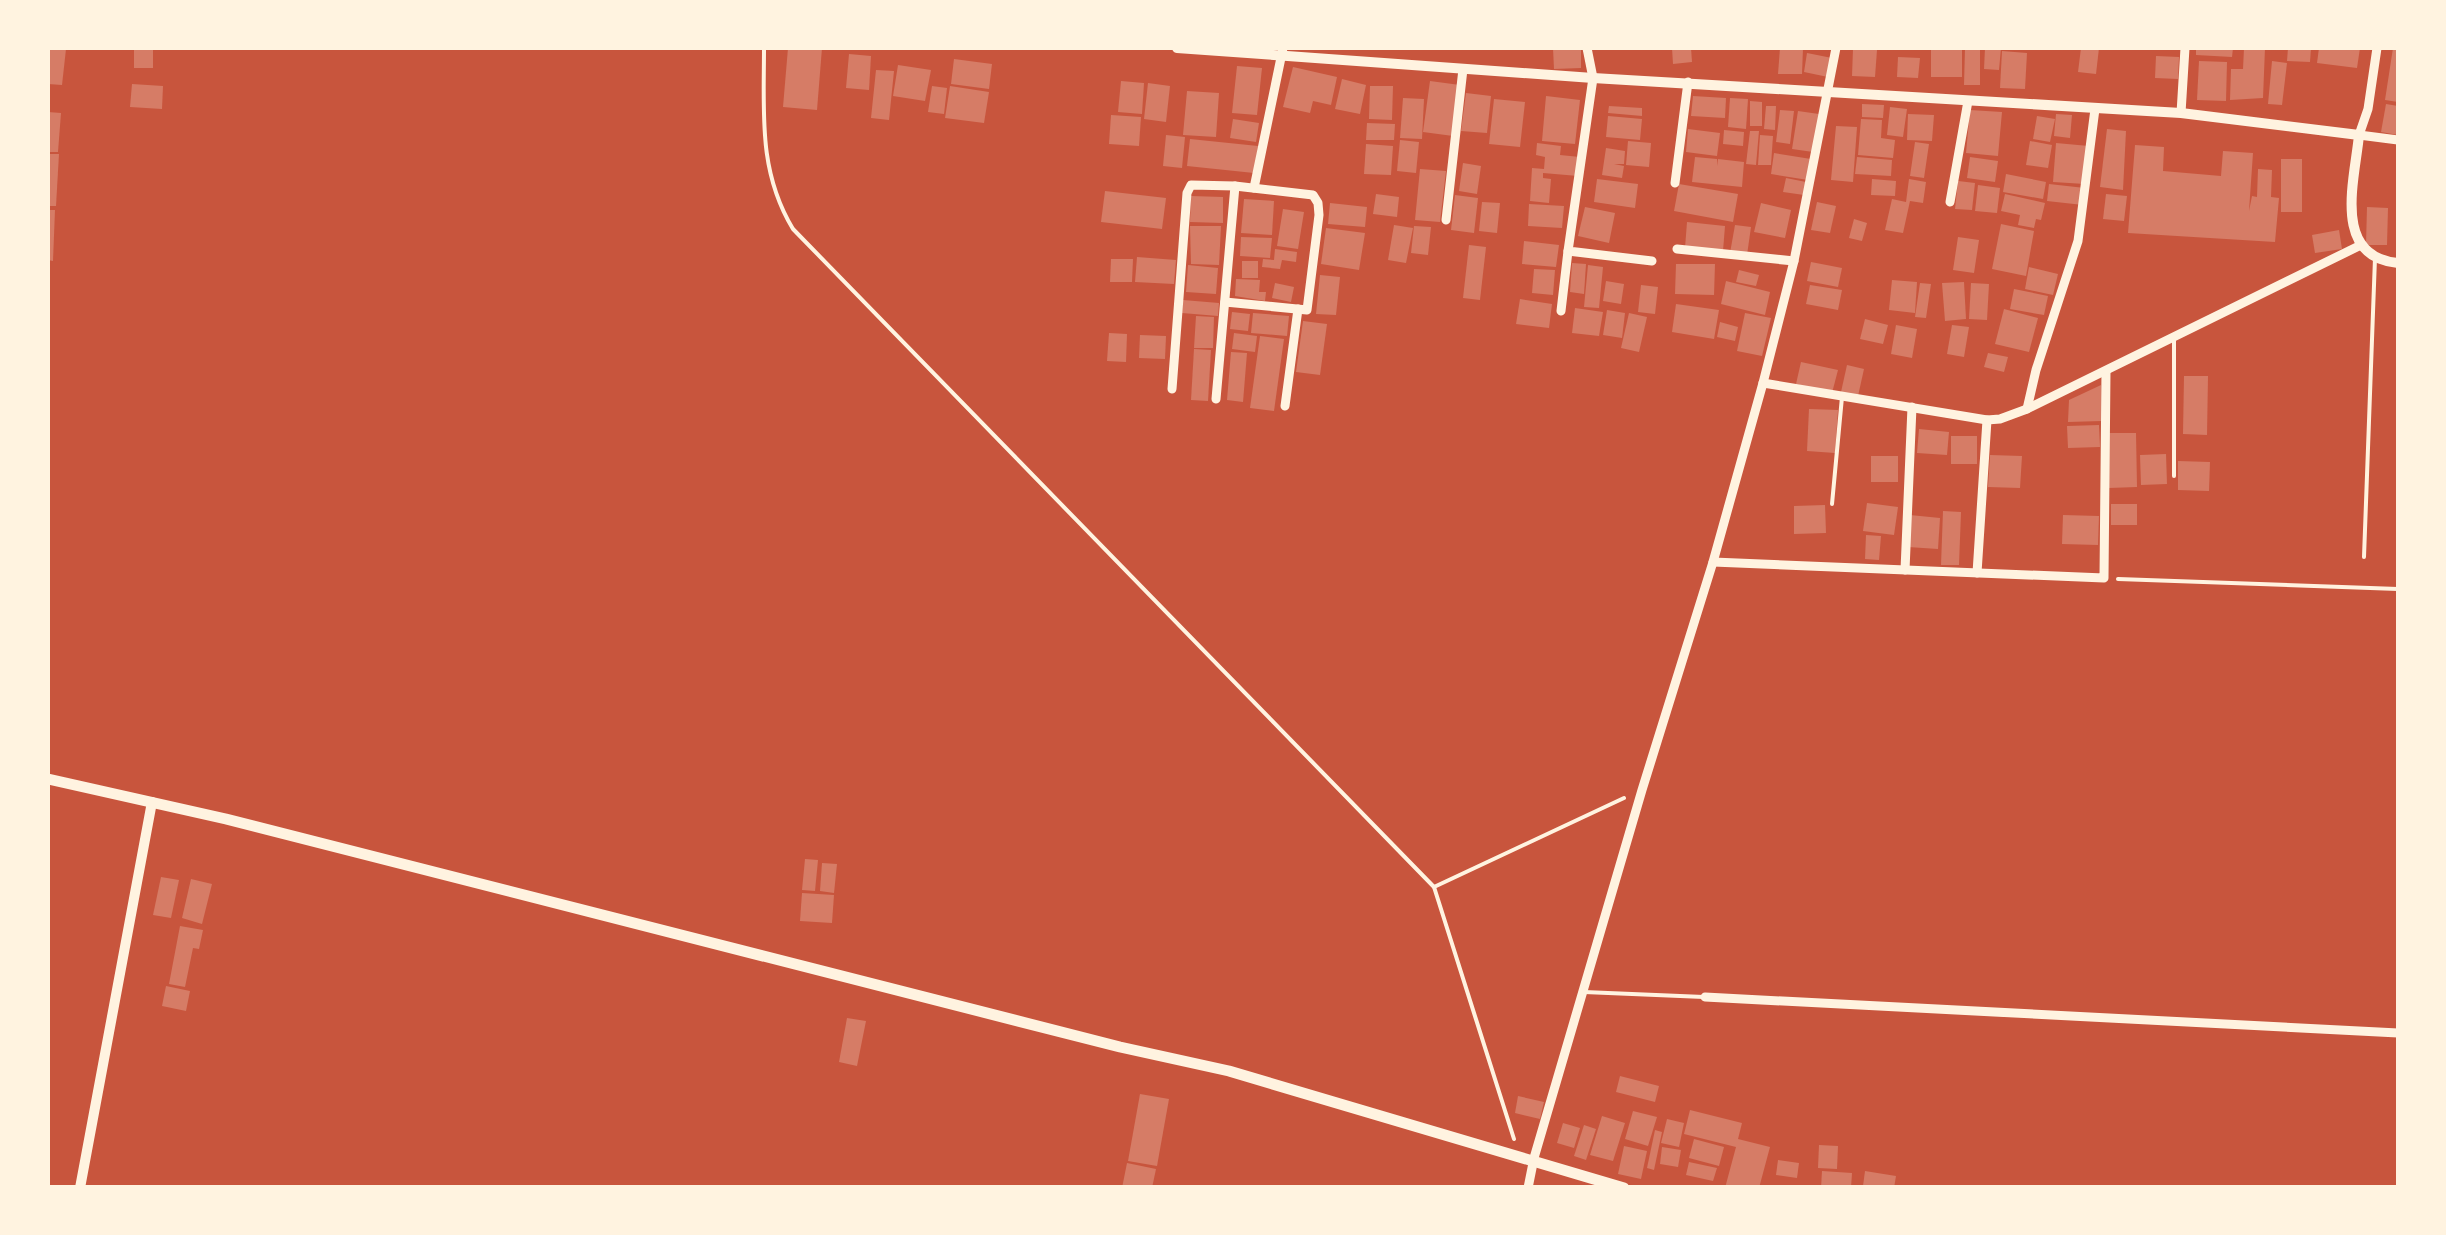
<svg xmlns="http://www.w3.org/2000/svg" width="2446" height="1235" font-family="'DejaVu Sans',sans-serif">
  <style>
    .building { fill: #d67c66 }
    .lines { fill: none; stroke-linecap: round; stroke-linejoin: round }
    .path { stroke: #fff3e0; stroke-width: 4 }
    .service { stroke: #fff3e0; stroke-width: 4 }
    .minor { stroke: #fff3e0; stroke-width: 9 }
    .tertiary { stroke: #fff3e0; stroke-width: 10 }
    .secondary { stroke: #fff3e0; stroke-width: 11 }
  </style>
  <rect width="100%" height="100%" fill="#c8553d"/>
  <!-- building -->
  <g class="building">
    <path d="M48,48L66,49L62,85L48,84Z"/>
    <rect x="134" y="48" width="19" height="20"/>
    <path d="M788,48H822L817,110L783,107Z"/>
    <path d="M1553,48H1581V68L1554,69Z"/>
    <path d="M1672,48H1691L1692,62L1673,64Z"/>
    <path d="M1780,48H1803L1802,74H1778Z"/>
    <rect x="1931" y="48" width="31" height="29"/>
    <path d="M1965,48H1980V85H1964Z"/>
    <path d="M1985,48H2001L1999,70L1984,69Z"/>
    <path d="M2081,48H2099L2096,74L2078,72Z"/>
    <path d="M2196,48H2233L2232,57L2196,55Z"/>
    <path d="M2244,48H2265L2263,98L2230,100L2231,69H2243Z"/>
    <path d="M2288,48H2311L2310,62L2287,61Z"/>
    <path d="M2319,48H2360L2357,68L2317,63Z"/>
    <path d="M2393,48H2398V102L2385,100Z"/>
    <path d="M1853,49L1877,50L1875,77L1852,76Z"/>
    <path d="M2002,51L2027,53L2025,89L2000,88Z"/>
    <path d="M1807,53L1832,58L1828,77L1804,72Z"/>
    <path d="M849,54L871,56L869,90L846,88Z"/>
    <path d="M2156,56L2179,57L2178,79L2155,78Z"/>
    <path d="M1898,57L1920,58L1918,78L1897,77Z"/>
    <path d="M954,59L992,64L989,89L951,84Z"/>
    <path d="M2199,61L2227,62L2226,101L2197,100Z"/>
    <path d="M2272,61L2287,63L2282,105L2268,104Z"/>
    <path d="M898,65L931,70L925,101L893,96Z"/>
    <path d="M1237,66L1262,68L1257,115L1232,113Z"/>
    <path d="M1293,67L1337,77L1331,105L1313,101L1310,113L1283,107Z"/>
    <path d="M876,70L894,71L889,120L871,118Z"/>
    <path d="M1342,79L1366,85L1360,114L1335,109Z"/>
    <path d="M1121,81L1144,83L1142,114L1118,112Z"/>
    <path d="M1430,81L1460,85L1453,136L1423,132Z"/>
    <path d="M1148,83L1170,86L1166,122L1144,119Z"/>
    <path d="M132,84L163,86L162,109L130,107Z"/>
    <path d="M932,86L947,88L944,114L928,112Z"/>
    <path d="M950,86L989,92L984,123L945,118Z"/>
    <path d="M1370,86H1393L1392,120L1369,119Z"/>
    <path d="M1187,91L1219,93L1216,137L1183,135Z"/>
    <path d="M1466,93L1491,96L1487,133L1461,131Z"/>
    <path d="M1546,96L1580,100L1575,144L1542,141Z"/>
    <path d="M1693,96L1726,98L1725,118L1691,116Z"/>
    <path d="M1403,98L1424,99L1422,139L1400,138Z"/>
    <path d="M1730,98L1748,99L1746,129L1728,127Z"/>
    <path d="M1494,99L1525,102L1520,147L1489,144Z"/>
    <path d="M1750,101L1762,102V126H1750Z"/>
    <path d="M1862,104L1884,105L1883,118L1862,117Z"/>
    <path d="M2386,104L2398,106V135L2381,132Z"/>
    <path d="M1609,106L1642,108V116L1608,113Z"/>
    <path d="M1766,106H1776L1775,130L1764,129Z"/>
    <path d="M1890,107L1907,109L1903,137L1887,135Z"/>
    <path d="M1780,110L1794,111L1790,144L1776,142Z"/>
    <path d="M1970,110L2002,112L1998,156L1966,153Z"/>
    <path d="M1798,111L1819,114L1813,152L1792,149Z"/>
    <path d="M48,112L61,113L58,152H48Z"/>
    <path d="M1908,114L1934,115L1932,141L1907,140Z"/>
    <path d="M2056,114L2072,115L2070,138L2054,136Z"/>
    <path d="M1111,115L1141,117L1139,146L1109,144Z"/>
    <path d="M1608,116L1642,119L1640,140L1606,137Z"/>
    <path d="M2037,116L2055,119L2050,142L2033,139Z"/>
    <path d="M1233,119L1259,123L1256,142L1230,138Z"/>
    <path d="M1861,119L1882,120L1881,138L1895,140L1893,158L1858,155Z"/>
    <path d="M1367,123L1395,124L1394,140H1366Z"/>
    <path d="M1836,126L1857,127L1853,182L1831,180Z"/>
    <path d="M1688,129L1720,133L1717,156L1686,152Z"/>
    <path d="M2107,129L2126,131L2123,190L2100,187Z"/>
    <path d="M1724,130L1744,132L1743,146L1723,144Z"/>
    <path d="M1750,131H1759L1756,165L1746,164Z"/>
    <path d="M1166,135L1185,137L1182,168L1163,166Z"/>
    <path d="M1760,135L1773,136L1771,165H1758Z"/>
    <path d="M1190,139L1258,146L1254,173L1187,166Z"/>
    <path d="M1400,140L1419,142L1416,173L1397,171Z"/>
    <path d="M1628,141L1651,143L1649,167L1626,165Z"/>
    <path d="M2030,141L2052,145L2048,168L2026,165Z"/>
    <path d="M1915,142L1929,144L1924,178L1910,176Z"/>
    <path d="M1537,143L1561,146L1560,155L1580,157L1578,176L1543,173V178L1551,179L1549,203L1530,201L1532,168L1544,169L1545,157L1536,155Z"/>
    <path d="M2056,143L2089,146L2085,184L2053,182Z"/>
    <path d="M1366,144L1393,146L1391,175L1364,174Z"/>
    <path d="M2135,145L2164,147L2163,171L2221,176L2223,151L2253,153L2249,211L2252,196L2257,197L2258,169L2272,170L2271,197L2279,198L2275,242L2128,233Z"/>
    <path d="M1606,148L1625,151L1624,164H1614L1624,166L1622,178L1602,175Z"/>
    <path d="M1774,153L1811,159L1808,180L1771,174Z"/>
    <path d="M48,154H59L56,206H48Z"/>
    <path d="M1695,157L1717,159V166L1718,159L1744,162L1742,187L1692,182Z"/>
    <path d="M1857,157L1892,160L1891,176L1855,174Z"/>
    <path d="M1970,157L1998,161L1995,182L1967,178Z"/>
    <rect x="2281" y="159" width="21" height="53"/>
    <path d="M1463,163L1481,166L1477,194L1459,191Z"/>
    <path d="M1420,169L1446,171L1440,222L1415,220Z"/>
    <path d="M2006,174L2046,182L2043,199L2003,192Z"/>
    <path d="M1786,178L1806,182L1804,195L1783,192Z"/>
    <path d="M1597,179L1638,184L1635,208L1594,202Z"/>
    <path d="M1872,179L1896,181L1895,196L1871,195Z"/>
    <path d="M1909,179L1926,182L1923,203L1910,201L1903,233L1885,230L1892,199L1906,202Z"/>
    <path d="M1958,181L1975,183L1972,210L1955,209Z"/>
    <path d="M1679,184L1738,194L1733,222L1674,211Z"/>
    <path d="M2049,184L2085,188L2083,205L2047,201Z"/>
    <path d="M1978,185L2000,188L1997,213L1975,211Z"/>
    <path d="M1105,191L1166,198L1162,229L1101,222Z"/>
    <path d="M1376,194L1399,197L1397,217L1373,214Z"/>
    <path d="M2005,194L2045,203L2041,220L2036,219L2034,228L2018,225L2020,215L2001,211Z"/>
    <path d="M2106,194L2127,196L2124,221L2103,219Z"/>
    <path d="M1455,195L1478,198L1474,233L1451,230Z"/>
    <path d="M1191,196L1223,197V223L1190,222Z"/>
    <path d="M1244,199L1274,201L1272,235L1241,233Z"/>
    <path d="M1482,202L1500,203L1497,233L1479,231Z"/>
    <path d="M1817,202L1836,206L1830,233L1811,230Z"/>
    <path d="M1330,203L1367,207L1365,227L1328,224Z"/>
    <path d="M1761,203L1791,210L1785,238L1754,232Z"/>
    <path d="M1529,204L1564,206L1562,228L1528,226Z"/>
    <path d="M1585,207L1615,213L1609,243L1578,236Z"/>
    <path d="M2367,207L2388,208L2387,245H2366Z"/>
    <path d="M1283,209L1304,212L1298,249L1277,246Z"/>
    <path d="M48,210H55L53,261L48,260Z"/>
    <path d="M1854,219L1867,223L1862,241L1849,238Z"/>
    <path d="M1687,222L1725,226L1723,251L1685,248Z"/>
    <path d="M2001,224L2034,231L2026,276L1992,269Z"/>
    <path d="M1394,225L1413,228L1406,263L1388,260Z"/>
    <path d="M1735,225L1751,227L1747,255L1730,253Z"/>
    <path d="M1190,226H1221L1219,265L1191,264Z"/>
    <path d="M1414,226L1431,227L1428,255L1411,253Z"/>
    <path d="M1326,228L1365,233L1359,270L1321,264Z"/>
    <path d="M2339,230L2342,249L2315,253L2312,235Z"/>
    <path d="M1241,237L1272,238L1270,258L1240,256Z"/>
    <path d="M1958,237L1979,240L1974,273L1953,270Z"/>
    <path d="M1524,241L1559,245L1556,267L1522,264Z"/>
    <path d="M1469,245L1486,247L1480,300L1463,298Z"/>
    <path d="M1275,249L1297,252L1296,262L1282,260L1280,269L1262,267L1263,259L1274,260Z"/>
    <path d="M1137,257L1176,260L1174,284L1135,282Z"/>
    <path d="M1111,259H1133L1132,282H1110Z"/>
    <rect x="1242" y="261" width="16" height="17"/>
    <path d="M1811,262L1842,268L1838,287L1807,281Z"/>
    <path d="M1572,263L1586,264L1584,294L1570,292Z"/>
    <path d="M1676,264H1715L1714,295L1675,294Z"/>
    <path d="M1188,265L1218,268L1216,294L1186,292Z"/>
    <path d="M1588,265L1603,267L1599,308L1584,307Z"/>
    <path d="M2029,267L2058,274L2053,295L2025,289Z"/>
    <path d="M1534,269L1555,270L1553,295L1532,293Z"/>
    <path d="M1739,270L1759,275L1756,286L1736,282Z"/>
    <path d="M1320,275L1340,277L1336,315L1316,314Z"/>
    <path d="M1236,279L1260,280L1259,292H1266L1265,301L1235,296Z"/>
    <path d="M1892,280L1917,282L1915,313L1889,310Z"/>
    <path d="M1606,281L1624,284L1621,304L1603,301Z"/>
    <path d="M1726,281L1770,292L1765,315L1721,304Z"/>
    <path d="M1964,282L1966,319L1945,321L1942,283Z"/>
    <path d="M1275,283L1294,287L1291,302L1272,298Z"/>
    <path d="M1920,283L1931,284L1926,318L1915,317Z"/>
    <path d="M1971,283L1989,284L1987,320L1969,319Z"/>
    <path d="M1641,285L1658,287L1655,314L1638,312Z"/>
    <path d="M1810,285L1842,290L1838,310L1806,304Z"/>
    <path d="M2014,289L2048,296L2044,315L2010,309Z"/>
    <path d="M1520,299L1552,304L1549,328L1516,324Z"/>
    <path d="M1183,300L1219,303L1218,316L1182,313Z"/>
    <path d="M1676,304L1719,310L1714,339L1672,332Z"/>
    <path d="M1575,308L1603,312L1599,336L1572,333Z"/>
    <path d="M2004,309L2038,318L2029,352L1995,344Z"/>
    <path d="M1607,310L1625,313L1622,338L1603,335Z"/>
    <path d="M1232,312L1250,314L1248,331L1230,329Z"/>
    <path d="M1253,313L1289,316L1287,336L1251,333Z"/>
    <path d="M1629,313L1647,317L1639,352L1621,348Z"/>
    <path d="M1745,313L1771,318L1762,356L1737,351Z"/>
    <path d="M1196,316L1214,317L1213,348H1194Z"/>
    <path d="M1865,319L1888,325L1883,344L1860,339Z"/>
    <path d="M1303,321L1327,324L1320,375L1296,372Z"/>
    <path d="M1720,322L1738,327L1735,341L1717,337Z"/>
    <path d="M1896,325L1917,329L1912,358L1891,354Z"/>
    <path d="M1952,325L1969,327L1964,357L1947,354Z"/>
    <path d="M1109,333L1127,334L1126,362L1107,361Z"/>
    <path d="M1234,333L1257,336L1255,352L1232,349Z"/>
    <path d="M1140,335L1166,336L1165,359L1139,358Z"/>
    <path d="M1260,336L1284,339L1274,411L1250,408Z"/>
    <path d="M1194,349L1211,350L1208,401L1191,400Z"/>
    <path d="M1231,352L1247,353L1243,402L1227,400Z"/>
    <path d="M1988,353L2008,357L2004,372L1984,367Z"/>
    <path d="M1801,362L1838,370L1832,393L1796,384Z"/>
    <path d="M1847,365L1864,369L1858,396L1841,392Z"/>
    <path d="M2184,376H2208L2207,435L2183,434Z"/>
    <path d="M2101,385L2102,421L2068,422L2069,400Z"/>
    <path d="M1809,409L1838,410L1835,453L1807,451Z"/>
    <path d="M2099,425L2100,447L2068,448L2067,426Z"/>
    <path d="M1919,429L1949,432L1947,455L1917,453Z"/>
    <path d="M2108,433H2136L2137,487L2109,488Z"/>
    <rect x="1951" y="436" width="26" height="28"/>
    <path d="M2166,454L2167,484L2141,485L2140,455Z"/>
    <path d="M1990,455L2022,456L2020,488L1988,487Z"/>
    <rect x="1871" y="456" width="27" height="26"/>
    <path d="M2178,461L2210,462L2209,491L2178,490Z"/>
    <path d="M1867,503L1898,507L1894,535L1863,531Z"/>
    <rect x="2111" y="504" width="26" height="21"/>
    <path d="M1825,505L1826,533L1794,534V506Z"/>
    <path d="M1943,511L1961,512L1959,565H1941Z"/>
    <path d="M1910,515L1940,518L1938,549L1908,547Z"/>
    <path d="M2063,515L2099,516L2098,545L2062,544Z"/>
    <path d="M1866,535L1881,536L1879,560L1865,559Z"/>
    <path d="M805,859L818,860L815,891L802,890Z"/>
    <path d="M822,863L837,864L834,893L820,891Z"/>
    <path d="M161,877L179,880L171,918L153,915Z"/>
    <path d="M191,879L212,884L202,924L182,918Z"/>
    <path d="M802,893L834,895L832,923L800,921Z"/>
    <path d="M180,926L203,930L199,949L193,948L185,987L169,984Z"/>
    <path d="M166,986L190,991L186,1011L162,1006Z"/>
    <path d="M847,1018L866,1021L857,1066L839,1062Z"/>
    <path d="M1620,1076L1659,1086L1655,1102L1616,1092Z"/>
    <path d="M1140,1094L1169,1099L1157,1166L1128,1161Z"/>
    <path d="M1518,1096L1544,1102L1540,1119L1515,1113Z"/>
    <path d="M1690,1110L1742,1123L1738,1139L1770,1147L1759,1188H1725L1736,1147L1684,1134Z"/>
    <path d="M1633,1111L1657,1117L1648,1146L1625,1139Z"/>
    <path d="M1602,1116L1625,1123L1613,1161L1590,1155Z"/>
    <path d="M1667,1119L1684,1123L1679,1147L1661,1143Z"/>
    <path d="M1563,1123L1580,1128L1574,1148L1557,1143Z"/>
    <path d="M1584,1125L1596,1129L1586,1160L1574,1156Z"/>
    <path d="M1655,1130L1662,1132L1654,1170L1647,1168Z"/>
    <path d="M1694,1139L1724,1147L1719,1166L1689,1158Z"/>
    <path d="M1819,1145L1838,1146L1837,1169L1818,1168Z"/>
    <path d="M1624,1146L1647,1151L1641,1179L1618,1174Z"/>
    <path d="M1662,1147L1681,1150L1678,1167L1660,1164Z"/>
    <path d="M1778,1160L1799,1163L1797,1178L1776,1175Z"/>
    <path d="M1689,1162L1717,1168L1713,1181L1686,1175Z"/>
    <path d="M1127,1163L1156,1169L1152,1188H1122Z"/>
    <path d="M1822,1171L1852,1173L1851,1188H1821Z"/>
    <path d="M1865,1171L1896,1176L1894,1188L1863,1186Z"/>
  </g>
  <g class="lines">
    <!-- path -->
    <g class="path">
      <path d="M764,48C764,113 758,171 793,229L1434,887L1514,1139"/>
      <path d="M2118,579L2398,589"/>
      <path d="M1434,887L1624,798"/>
    </g>
    <!-- service -->
    <g class="service">
      <path d="M2174,341V476"/>
      <path d="M1832,504L1842,397"/>
      <path d="M2364,557L2375,258"/>
      <path d="M1584,992L1704,997"/>
    </g>
    <!-- minor -->
    <g class="minor">
      <path d="M1587,48L1593,78L1568,251L1652,261"/>
      <path d="M2377,48L2368,109L2359,135L2398,140"/>
      <path d="M2181,113L2185,48"/>
      <path d="M1675,183L1688,82"/>
      <path d="M1254,188L1283,48"/>
      <path d="M1950,202L1968,101"/>
      <path d="M1446,220L1463,69"/>
      <path d="M1677,249L1794,261"/>
      <path d="M1561,311L1568,251"/>
      <path d="M1763,383L1987,420"/>
      <path d="M1172,389L1187,193L1191,185L1235,186L1313,195L1318,203L1319,215L1307,310L1225,302"/>
      <path d="M1216,399L1235,186"/>
      <path d="M1285,406L1298,309"/>
      <path d="M2027,409L2036,370L2078,241L2095,109"/>
      <path d="M1713,562L2104,578L2106,371"/>
      <path d="M1905,570L1912,407"/>
      <path d="M1977,573L1987,420L2000,419L2027,409L2361,245"/>
      <path d="M1705,997L2398,1033"/>
      <path d="M1528,1188L1534,1158L1642,790L1713,562L1763,383L1794,261L1836,48"/>
    </g>
    <!-- tertiary -->
    <g class="tertiary">
      <path d="M1177,48L1593,78L2181,113L2359,135C2355,179 2331,257 2398,263"/>
      <path d="M80,1188L152,802"/>
    </g>
    <!-- secondary -->
    <path class="secondary" d="M48,779L226,819L1120,1047L1229,1071L1624,1188"/>
  </g>
  <!-- border -->
  <rect width="2446" height="1235" fill="none" stroke="#fff3e0" stroke-width="100"/>
</svg>
